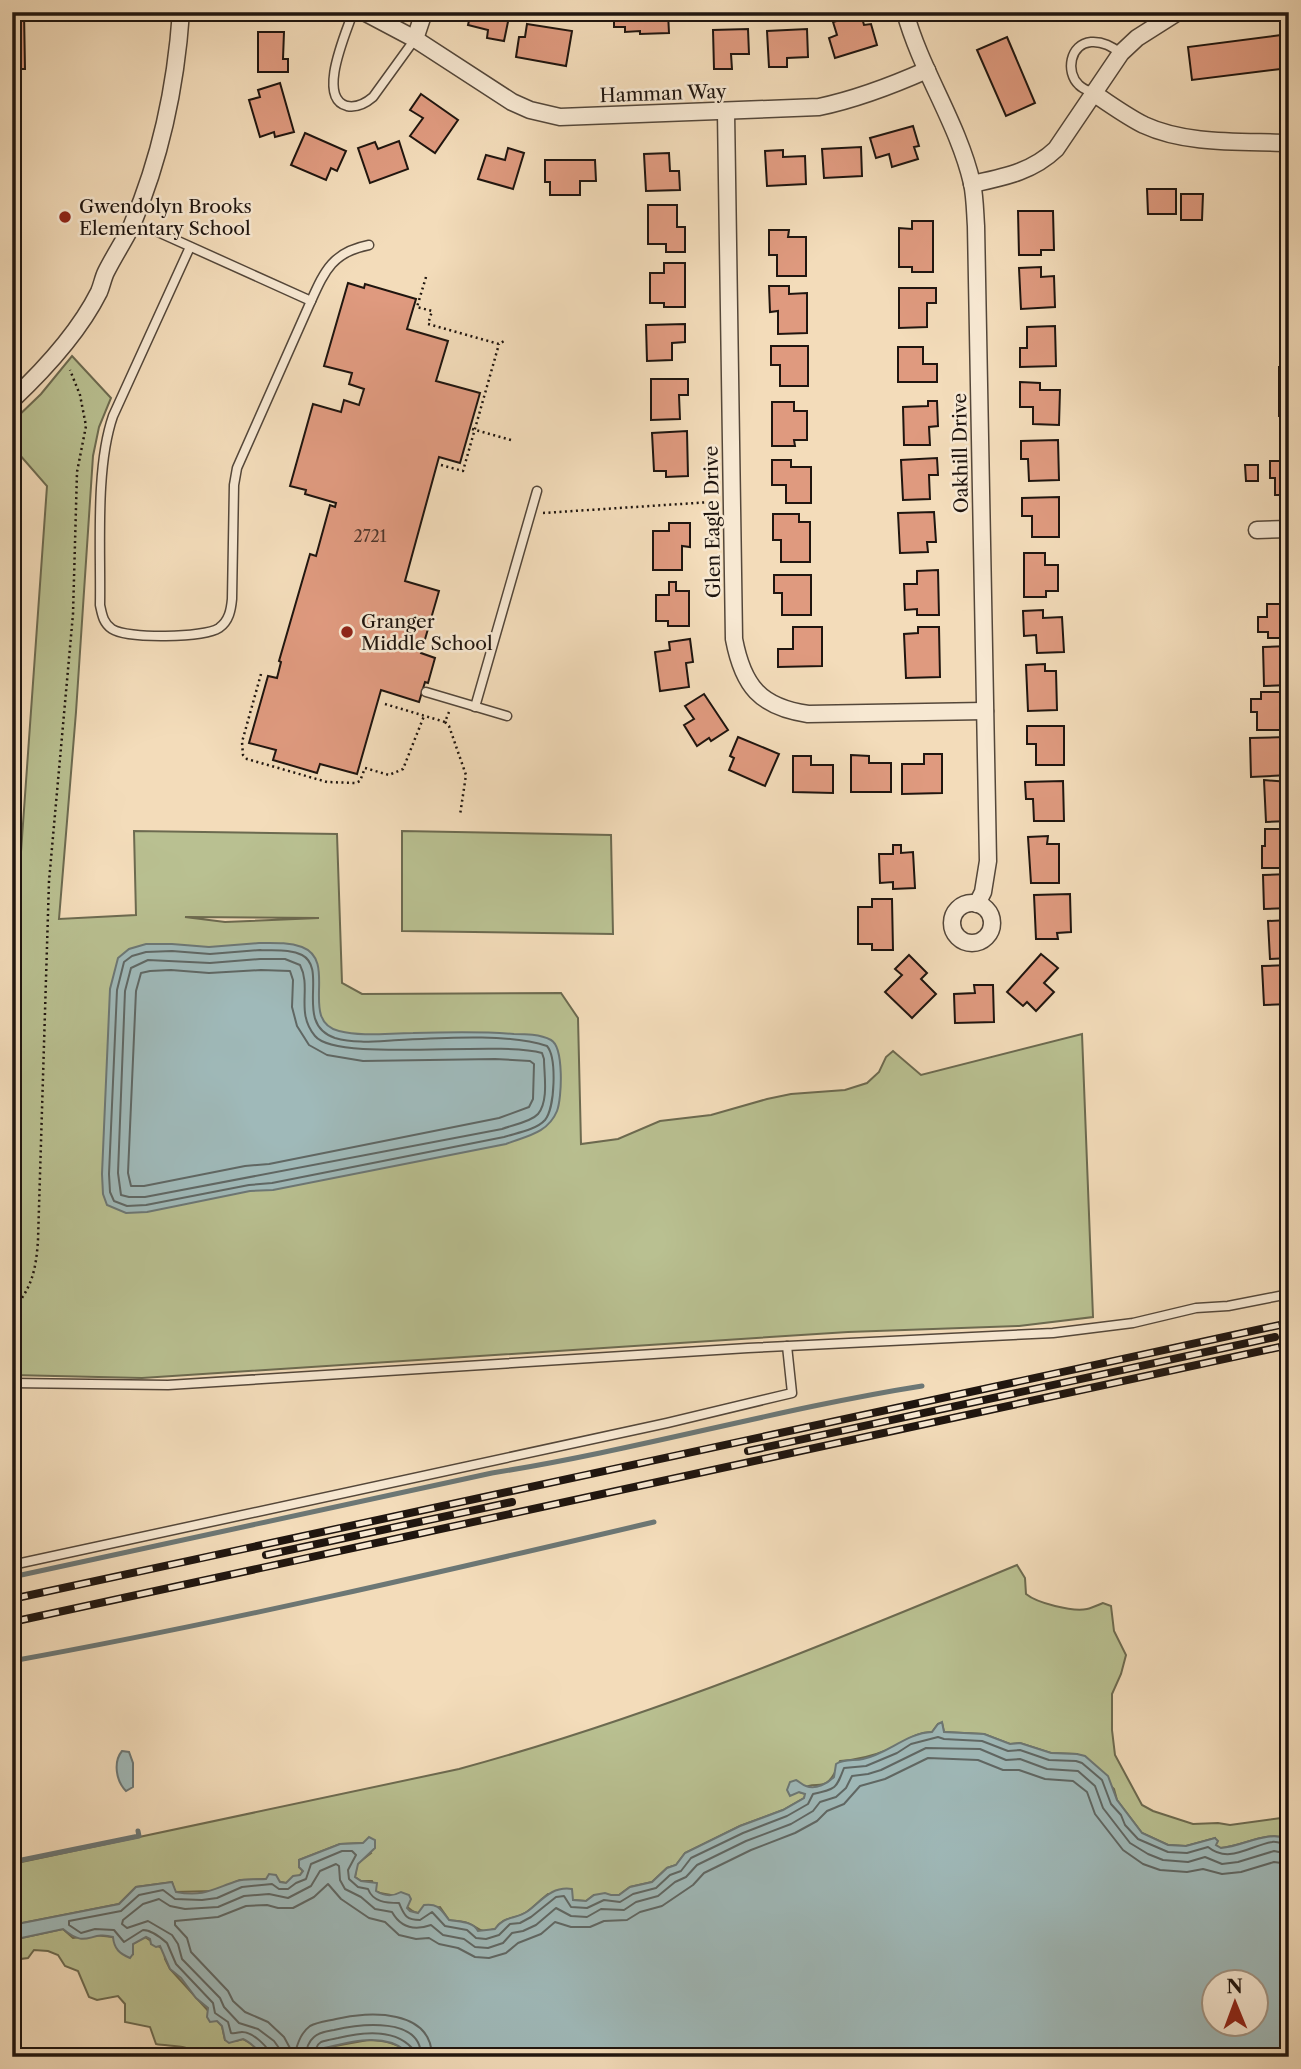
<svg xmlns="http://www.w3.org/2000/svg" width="1301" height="2069" font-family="'Libre Caslon Text',serif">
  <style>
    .green { fill: #b9c091; stroke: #6c6a50; stroke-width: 2; fill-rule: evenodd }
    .water { fill: #9fb9b9; stroke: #6c7775; stroke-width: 2; fill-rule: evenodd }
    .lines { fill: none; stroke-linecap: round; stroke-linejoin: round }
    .shore { stroke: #5f6764; stroke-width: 2 }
    .stream { stroke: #6c7775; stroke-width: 5 }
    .building { fill: #df9a7f; stroke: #1f150f; stroke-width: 2 }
    .service-casing { stroke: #54473a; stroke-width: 11 }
    .minor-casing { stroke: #54473a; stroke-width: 19 }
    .path { stroke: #1f150f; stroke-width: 2.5; stroke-dasharray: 2 3.5; stroke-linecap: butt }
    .service { stroke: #f7e8d2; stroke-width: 8 }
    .minor { stroke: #f7e8d2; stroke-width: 16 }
    .rail-casing { stroke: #1f150f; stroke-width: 8 }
    .rail { stroke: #f7e8d2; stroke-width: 5; stroke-dasharray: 16; stroke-linecap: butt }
    .poi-dot { fill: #8f2418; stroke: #f7e8d2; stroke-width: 2.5 }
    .labels { text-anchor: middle; stroke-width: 5; stroke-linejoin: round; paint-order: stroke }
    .number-label { font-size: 16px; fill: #4f362b }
    .street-label { font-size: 19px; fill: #1f150f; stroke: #f7e8d2 }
    .poi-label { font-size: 19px; fill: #1f150f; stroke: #f7e8d2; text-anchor: start }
  </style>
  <rect width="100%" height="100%" fill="#f3dcba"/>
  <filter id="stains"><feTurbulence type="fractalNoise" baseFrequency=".00286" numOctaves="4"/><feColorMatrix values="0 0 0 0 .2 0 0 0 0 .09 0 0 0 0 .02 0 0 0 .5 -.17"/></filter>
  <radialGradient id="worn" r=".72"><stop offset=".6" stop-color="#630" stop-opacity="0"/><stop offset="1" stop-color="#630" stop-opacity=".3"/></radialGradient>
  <!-- green -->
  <g class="green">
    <path d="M72,356L111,398L99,427L93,456L76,712L59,919L136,915L134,831L337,834L342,983L362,994L561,993L578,1018L581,1144L618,1139L660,1121L711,1115L767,1099L791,1094L845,1090L867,1083L879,1072L886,1057L893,1051L921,1075L1082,1034L1093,1317L1019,1326L848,1332L142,1378L12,1375L20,866L47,486L12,446V422L41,394ZM185,917L319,918L225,922Z"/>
    <path d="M402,831L611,835L613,934L402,931Z"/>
    <path d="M1017,1565L1025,1578L1026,1594C1037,1603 1072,1612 1087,1609C1092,1608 1098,1605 1103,1603L1111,1606L1114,1631L1126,1655L1121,1674L1112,1694V1730L1115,1755L1142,1805L1153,1811L1193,1824L1218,1823L1230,1825L1289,1817V1839C1266,1830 1244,1846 1220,1848L1215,1845V1838L1186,1846L1168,1845L1142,1833L1117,1800L1114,1789L1077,1754L1051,1753L1020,1743L1010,1744L984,1734L944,1732L942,1723L938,1724L932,1732C915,1732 905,1742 890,1749C873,1756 859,1760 840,1761C825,1800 817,1775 799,1792L806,1794L804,1798L783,1810L740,1826L685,1853L676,1865L667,1868L652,1882L630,1887L619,1895H594L586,1901L572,1900V1894H548C540,1900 533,1908 525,1913C513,1920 504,1916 495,1929C478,1934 481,1928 467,1923C462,1921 454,1921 449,1920L440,1907L423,1910L418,1913C407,1911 404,1900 393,1896C387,1893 382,1895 376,1891L372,1881H361L355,1877L357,1864L371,1853L363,1843L340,1844L299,1860V1867L303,1871L300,1875L286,1883L266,1879L240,1880L214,1891L175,1892L172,1882L136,1887L119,1904L12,1925V1864L459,1769C651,1717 834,1641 1017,1565Z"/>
    <path d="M63,1929L73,1938L95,1935L113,1937L123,1952L133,1954V1944L145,1937L164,1950L165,1959L170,1969L222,2026L225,2040L236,2041L243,2039C256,2045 258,2051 274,2057H198C189,2043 171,2047 156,2044L150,2027L125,2022V2004L118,1996L97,2000L89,1997L78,1971L65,1966L58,1955L48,1951L34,1950L28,1958L12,1960V1940Z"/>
    <path d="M368,2040C381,2040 395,2042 406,2051V2057H320L324,2048Z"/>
  </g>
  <!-- water -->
  <g class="water">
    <path d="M259,943C273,943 288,942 302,947C339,961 298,1021 339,1031C363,1037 388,1033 413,1033C446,1032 481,1031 514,1034C525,1034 540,1034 551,1040C564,1047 562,1098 557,1111C548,1133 527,1136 506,1144L273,1190L250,1191L147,1212L126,1213L107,1205L103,1194L102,1174L110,989L118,958L129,949L146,944H172L209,947Z"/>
    <path d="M942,1722L944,1732L984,1734L1010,1744L1020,1743L1051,1753L1077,1754L1085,1756L1108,1776L1117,1800L1142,1833L1168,1845L1186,1846L1215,1838L1218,1841L1216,1845L1221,1848C1245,1846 1266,1830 1289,1839V2057H406V2051C384,2032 350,2042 324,2048L320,2057C302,2057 277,2061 262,2053C255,2049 251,2042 243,2039L229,2043L225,2040L222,2026L217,2021L210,2022L207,2017L208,2008L196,1998L181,1978L170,1969L160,1946L156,1947L151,1944L150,1939L146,1937L133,1944V1954L130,1958C120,1954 114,1949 113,1937C89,1930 88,1950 63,1929L12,1940V1925L119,1904L136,1887L172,1882L176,1892C204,1897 213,1889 237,1881C246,1878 257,1880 266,1879L269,1874L276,1875L280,1882L286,1883L293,1876L300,1875L303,1871L299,1867V1860L340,1844L363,1843L369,1837L375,1840V1848L358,1864L355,1877L361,1881L377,1883L376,1891C384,1896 392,1897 401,1892L409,1895L411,1899L407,1908L410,1911L418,1913L424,1905C439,1903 441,1910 449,1920C459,1922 473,1921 478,1931L495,1929C504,1915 516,1920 528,1911C542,1900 552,1886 572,1889L573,1900L586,1901L594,1895L605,1893L611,1895H619L630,1887L652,1882L667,1868L676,1865L685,1853L740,1826L783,1810L804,1798L805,1794L799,1792L790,1796L787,1790L790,1782L796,1780C800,1782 802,1785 806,1786C816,1790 828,1783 834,1777L836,1764C844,1759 854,1761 863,1759C888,1754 906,1733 932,1732L938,1724ZM1214,1982H1256V2024H1214Z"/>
    <path d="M122,1751L129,1752L133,1763V1787L126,1791C116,1781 113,1762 122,1751Z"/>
  </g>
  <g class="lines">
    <!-- shore -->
    <g class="shore">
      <path d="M260,950C274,951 290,949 302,955C329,969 293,1024 335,1038C355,1044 378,1041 399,1040C442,1038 506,1033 547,1046C557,1058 555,1108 545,1120C536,1130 516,1133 504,1137L272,1183L249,1185L146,1205L127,1206L114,1201L110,1192L109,1174L117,990L124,962L132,956L146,952L172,951L210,954Z"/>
      <path d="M260,959H285L300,965C312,988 295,1012 315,1036C337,1063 496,1040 542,1053L544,1059C544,1074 549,1101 538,1114C531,1122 512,1125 502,1129L145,1197H129L121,1195L118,1173L125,991L131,968L148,960L210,963Z"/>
      <path d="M171,970L209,973L261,970L290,971L293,980L292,1007L297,1026L309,1045L327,1055L363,1061L495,1059L530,1061L534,1064L533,1099L529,1107L499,1118L269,1164L245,1166L144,1186H131L128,1173L136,991L141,973L150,971Z"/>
      <path d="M271,2057C270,2048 253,2032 242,2032C239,2032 235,2034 231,2033L228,2022L215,2013L213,2003L176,1964L167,1943C161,1938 152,1930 143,1930L124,1942L114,1930L95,1929L81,1933L69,1925V1921L121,1911L139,1895L163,1890L175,1899L202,1900L217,1898L242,1887L272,1884L279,1889H288L296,1883L306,1879L311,1864L342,1851H352L356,1855L348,1870L349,1879L358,1887L368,1889C373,1902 386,1903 399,1903C404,1914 405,1920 420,1920L432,1912L445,1926L467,1930L476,1938L486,1939L499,1935L510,1924L520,1923L531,1917L556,1897L564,1896L571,1907L587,1908L604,1900L620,1902L633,1894L656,1888L670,1875L681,1871L691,1858L743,1833L787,1816L808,1804L813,1794C836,1789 836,1789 844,1768L866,1766L897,1753L911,1744L938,1737L944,1739L982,1741L1008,1751L1020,1750L1049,1760L1076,1761L1082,1763L1102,1780L1111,1804L1121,1815L1125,1825L1138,1839L1168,1852L1187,1853L1208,1847C1229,1864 1249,1846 1272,1842C1277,1841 1283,1844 1289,1845"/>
      <path d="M280,2057L279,2048L274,2041L258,2029L239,2023L224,2007L220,1998L182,1959L178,1944L172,1935L148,1921L127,1928L122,1924L123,1920L143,1904L159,1899L170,1906L185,1909L218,1907L244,1896L269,1894L288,1898L311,1886L320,1871L336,1864L339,1866L340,1880L345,1889L361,1897L375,1909L392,1912C401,1928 414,1931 431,1925L443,1935L464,1939L475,1947L488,1948L503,1943L512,1933L523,1931L536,1925L556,1908L571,1916L587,1917L601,1909L624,1910L636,1902L658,1896L675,1882L686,1877L697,1865L746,1841L791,1824L813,1811L820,1802L836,1797L846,1788L852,1776L868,1774L881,1770L926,1748L980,1749L1006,1760L1020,1759L1047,1769L1078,1771L1095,1786L1103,1808L1130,1843L1148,1854L1163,1860L1188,1862L1205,1857L1222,1864L1238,1862L1274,1851L1289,1854"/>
      <path d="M306,2057C306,2050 308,2042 314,2037C319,2032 328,2031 334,2030C360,2024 422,2016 421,2057"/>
      <path d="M315,2057C315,2051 316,2045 321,2042C326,2040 333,2039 338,2038C362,2032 394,2028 412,2048L413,2057"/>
      <path d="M432,2057C432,2009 369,2011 336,2019C328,2021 318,2022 310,2026C302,2032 299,2040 296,2049L291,2050L284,2037L268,2022L245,2012L233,2001L228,1991L191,1952L187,1938L175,1925V1921L218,1917L246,1906L267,1905L278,1908H293L314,1897L328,1884L341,1899L369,1918L385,1922L399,1935L416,1939L429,1938L439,1944L458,1948L475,1957L489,1958L506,1953L518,1943L541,1934L555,1922L571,1927H590L604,1921L627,1920L640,1912L662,1906L693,1885L704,1873L751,1850L795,1833L817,1821L827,1811L844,1804L860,1786L885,1779L928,1758L978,1760L1003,1770H1019L1045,1779L1073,1781L1087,1792L1095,1814L1123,1850L1143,1864L1160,1870L1187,1872L1203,1869L1222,1874L1241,1872L1274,1862L1289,1864"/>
    </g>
    <!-- stream -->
    <g class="stream">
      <path d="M12,1577L492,1473C637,1450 777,1409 922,1386"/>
      <path d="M12,1661C227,1622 441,1572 654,1522"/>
      <path d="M12,1862L139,1836L138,1831"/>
    </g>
  </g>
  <!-- building -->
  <g class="building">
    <path d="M12,12H24L25,69H13L12,93Z"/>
    <path d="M471,12H510L504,41L487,38L488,30L468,25Z"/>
    <path d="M614,12L668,13L669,33L640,34V31L625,32V27H614Z"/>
    <path d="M861,14L864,25L871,24L877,45L835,58L829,38L837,35L833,22Z"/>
    <path d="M527,24L572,31L566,66L516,57L519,37H525Z"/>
    <path d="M748,29L749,54H731L732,69H714L713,30Z"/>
    <path d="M807,29L808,57L787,58V67H769L767,31Z"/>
    <path d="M258,32H284L283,59H288V72H258Z"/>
    <path d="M1289,34V68L1192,80L1188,47Z"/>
    <path d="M1007,37L1035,103L1006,116L977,50Z"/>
    <path d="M280,83L294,132L275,137L274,132L260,137L249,100L260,97L258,90Z"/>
    <path d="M421,94L458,120L435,153L410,136L423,118L410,110Z"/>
    <path d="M913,126L919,146L914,147L918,159L892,167L889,154L876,158L870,138Z"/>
    <path d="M305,133L346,151L337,171L331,168L326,180L291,165Z"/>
    <path d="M399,141L408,169L370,183L358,148L375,142L378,149Z"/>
    <path d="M861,147L862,176L824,178L822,149Z"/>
    <path d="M508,148L524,153L513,189L478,179L486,155L505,160Z"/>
    <path d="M783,150V157L805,156L806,184L767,186L765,151Z"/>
    <path d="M669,153L670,171H679L680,190L646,191L644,154Z"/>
    <path d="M545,160H595L596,181H580V195H550V182H545Z"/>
    <path d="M1147,189H1176V214H1148Z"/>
    <path d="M1181,194H1203L1202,220H1181Z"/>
    <path d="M648,205H677V227H685V252H666V244H648Z"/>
    <path d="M1018,211H1053L1054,250H1041V255H1019Z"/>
    <path d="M912,221H933V272H912V267H899V228L912,229Z"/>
    <path d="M769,230H789L788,237H806V276H777V255H769Z"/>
    <path d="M664,263H685V307H664V303H650V273H664Z"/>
    <path d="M1041,267V277L1054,276L1055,307L1021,309L1019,268Z"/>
    <path d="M348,283L364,288L365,284L416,299L407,329L448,341L436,381L480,393L460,463L439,457L405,581L439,591L421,653L435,658L428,683L425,682L419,702L381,690L357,774L320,764L317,773L273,760L276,750L249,743L268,676L277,678L281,662L279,661L310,554L316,556L330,505L335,507L336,503L305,494L306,490L290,486L313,404L341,412L344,400L359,405L364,389L349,384L352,373L324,366Z"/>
    <path d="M1283,283H1289V320H1284Z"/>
    <path d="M769,286H789V294L807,293V333L778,334V311L770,312Z"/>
    <path d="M899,288H936V303H927V327L899,328Z"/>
    <path d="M685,324V342L672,343V360L647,361L646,325Z"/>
    <path d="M1055,326L1056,366L1020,367V348H1027V327Z"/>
    <path d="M771,346H808V386H780V365H771Z"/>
    <path d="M898,347H923V364H937V382H898Z"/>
    <rect x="1279" y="367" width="10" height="49"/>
    <path d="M651,379H688V395H679L680,419L651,420Z"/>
    <path d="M1020,382L1040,383V390H1060L1059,425L1033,424V407H1020Z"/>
    <path d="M928,401H937L938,426L929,427L930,445H904L903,407L928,406Z"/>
    <path d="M772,402H794V411H807V440H794L795,446H772Z"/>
    <path d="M687,431L688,476L666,477V471H654L652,433Z"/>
    <path d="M1058,440L1059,480L1029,481L1028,459H1021V441Z"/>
    <path d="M937,458L938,475H929L930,499L903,500L901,460Z"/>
    <path d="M772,460H791V467H811V503H786V485H772Z"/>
    <path d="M1270,461H1289V495H1275V478H1270Z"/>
    <path d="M1245,465H1258V481H1246Z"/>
    <path d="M1059,497V537H1032V516H1022V498Z"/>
    <path d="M934,512L936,542H927L928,552L900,553L898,513Z"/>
    <path d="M773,514H799V522H810V562H781V540H773Z"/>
    <path d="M669,523H690V547L682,546V570H653V531H669Z"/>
    <path d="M1024,553H1045V565H1058V591H1046V597H1024Z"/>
    <path d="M1289,558V588H1286L1284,559Z"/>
    <path d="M938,570L939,615H917V609L905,610L904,584H917V571Z"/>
    <path d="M774,575H811V615H782V593H774Z"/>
    <path d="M669,582H676V591H689V626H668V621H656V595H669Z"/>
    <path d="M1267,604H1289V638H1268V632H1258V617H1267Z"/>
    <path d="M1043,610V618L1062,617L1064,652L1037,653L1036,635L1024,636L1023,611Z"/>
    <path d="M793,627H822V666L778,667V649H793Z"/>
    <path d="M918,627H939L940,677L906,678L904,634L918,633Z"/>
    <path d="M690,639L693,662L686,663L689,687L660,691L655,652L670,650L669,642Z"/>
    <path d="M1289,646V685L1264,686L1263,647Z"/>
    <path d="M1045,664V671H1056L1057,710L1028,711L1026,665Z"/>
    <path d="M1261,692H1289V730H1257V712H1251V699H1261Z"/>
    <path d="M704,694L728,730L711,741L709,738L697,746L684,725L694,719L685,706Z"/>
    <path d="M1027,726H1064V765H1036V744H1027Z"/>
    <path d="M738,737L779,754L765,786L729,770L734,758L730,756Z"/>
    <path d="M1286,737L1289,775L1251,777L1250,738Z"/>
    <path d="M924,754H942V793L902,794V764H924Z"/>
    <path d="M851,755L869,756V763H891V792H851Z"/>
    <path d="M793,756H811V765H833V793L793,792Z"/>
    <path d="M1264,780L1289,782V821L1266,822Z"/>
    <path d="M1063,781L1064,821H1034L1033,799H1026L1025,782Z"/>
    <path d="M1265,829H1289V868H1262V846H1265Z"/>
    <path d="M1048,836L1047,844H1059V883H1031L1028,837Z"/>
    <path d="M893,845H901V853L913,852L915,888L893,889V882L880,883L879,854H893Z"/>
    <path d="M1289,874V908L1264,909L1263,875Z"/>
    <path d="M1070,894L1071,932L1057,933L1058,939H1036L1034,895Z"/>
    <path d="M872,899H892L893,950H872V944H858V907H872Z"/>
    <path d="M1289,920V958L1270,959L1268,921Z"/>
    <path d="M1041,954L1058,968L1044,983L1054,992L1036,1011L1027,1002L1023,1006L1007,992Z"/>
    <path d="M909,955L927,973L921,979L936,994L912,1018L885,992L902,975L895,969Z"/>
    <path d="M1289,965V1004L1264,1005L1262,966Z"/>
    <path d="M974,985H993L994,1022L955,1023L954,994L975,993Z"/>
  </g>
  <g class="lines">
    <!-- service casing -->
    <g class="service-casing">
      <g id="service">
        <path d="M353,12C347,31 316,98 347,106C357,108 366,103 373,97L415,39"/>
        <path d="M1093,93C1089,91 1083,89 1079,85C1065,72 1070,44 1091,42C1103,41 1112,47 1121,53"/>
        <path d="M131,225L158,232L311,301C325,270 333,252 369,245"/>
        <path d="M190,247L113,416C95,468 101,549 100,605C102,614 103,623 112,629C127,639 204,638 219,628C229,621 231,610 232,599L234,485L237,468L311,301"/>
        <path d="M426,692L507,716"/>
        <path d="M475,707L537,491"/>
        <path d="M12,1383L168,1385L748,1348L1053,1333L1133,1323L1196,1308L1228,1306L1289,1294"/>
        <path d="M12,1565L667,1423L792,1393L787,1346"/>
      </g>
    </g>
    <!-- minor casing -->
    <g class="minor-casing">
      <g id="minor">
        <path d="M364,12L415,39L512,102L530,110L560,117L819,107C857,99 891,86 927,70"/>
        <path d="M905,12C921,71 958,123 972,183C975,197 975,212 976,226L988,861L983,892L977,904"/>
        <path d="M415,39L424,12"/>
        <path d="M1093,93C1110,104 1126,116 1144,125C1187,145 1242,141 1289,143"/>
        <path d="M726,112L734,639C743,686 760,707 808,714L985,711"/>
        <path d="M972,184C1004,177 1032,172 1056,149L1121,53L1137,38L1178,12"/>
        <path d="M12,400C45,369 79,332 99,292C102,285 103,278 106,272C114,256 124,241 132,225C161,157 176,85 181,12"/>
        <path d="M1257,530L1289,529"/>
        <circle cx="972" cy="923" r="20"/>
      </g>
    </g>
    <!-- path -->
    <g class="path">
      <path d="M426,277L417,307L432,311L428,324L499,344L504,341"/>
      <path d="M472,429L511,440"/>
      <path d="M441,465L463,471L499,344"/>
      <path d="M543,513L711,502"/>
      <path d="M261,674L242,742L243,755L247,759L327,782L356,783L360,781L365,768L389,775L403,769L424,716"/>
      <path d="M385,704L445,722L449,712"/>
      <path d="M445,722L449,726L466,775L460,815"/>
      <path d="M12,1311C32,1288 36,1270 38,1240L49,881L73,614L77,472L86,426L80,395L70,370"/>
    </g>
    <!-- service -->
    <use href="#service" class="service"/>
    <!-- minor -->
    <use href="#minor" class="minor"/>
    <!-- rail casing -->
    <g class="rail-casing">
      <g id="rail">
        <path d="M748,1451L1275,1337"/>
        <path d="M266,1555L512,1502"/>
        <path d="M12,1599L1289,1323"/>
        <path d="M12,1622L1289,1345"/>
      </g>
    </g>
    <!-- rail -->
    <use href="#rail" class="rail"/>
  </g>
  <!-- markers -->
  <g class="poi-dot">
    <circle cx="65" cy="217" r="7"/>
    <circle cx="347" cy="632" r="7"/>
  </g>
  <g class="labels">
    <!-- number labels -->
    <g class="number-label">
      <text x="370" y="542">2721</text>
    </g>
    <!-- street labels -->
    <g class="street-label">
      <text transform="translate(663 93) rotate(-2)" y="7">Hamman Way</text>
      <text transform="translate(960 453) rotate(-91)" y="7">Oakhill Drive</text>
      <text transform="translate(712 522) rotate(-91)" y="7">Glen Eagle Drive</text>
    </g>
    <!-- poi labels -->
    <g class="poi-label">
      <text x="79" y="213">Gwendolyn Brooks<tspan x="79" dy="22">Elementary School</tspan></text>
      <text x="361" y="628">Granger<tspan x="361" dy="22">Middle School</tspan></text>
    </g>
  </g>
  <!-- margin -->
  <rect width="1301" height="2069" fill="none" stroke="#f3dcba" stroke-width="42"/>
  <rect x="14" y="14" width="1273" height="2041" fill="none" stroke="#1f150f" stroke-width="3.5"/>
  <rect x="21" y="21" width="1259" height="2027" fill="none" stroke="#1f150f" stroke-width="2"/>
  <!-- north arrow -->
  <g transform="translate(1235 2003) rotate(359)"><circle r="33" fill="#f7e8d2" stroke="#a19484" stroke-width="2"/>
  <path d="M0-5L12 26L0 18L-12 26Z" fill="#8f2418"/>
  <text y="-10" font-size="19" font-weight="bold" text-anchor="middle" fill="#1f150f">N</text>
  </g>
  <rect width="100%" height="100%" filter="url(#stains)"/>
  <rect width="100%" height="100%" fill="url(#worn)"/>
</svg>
